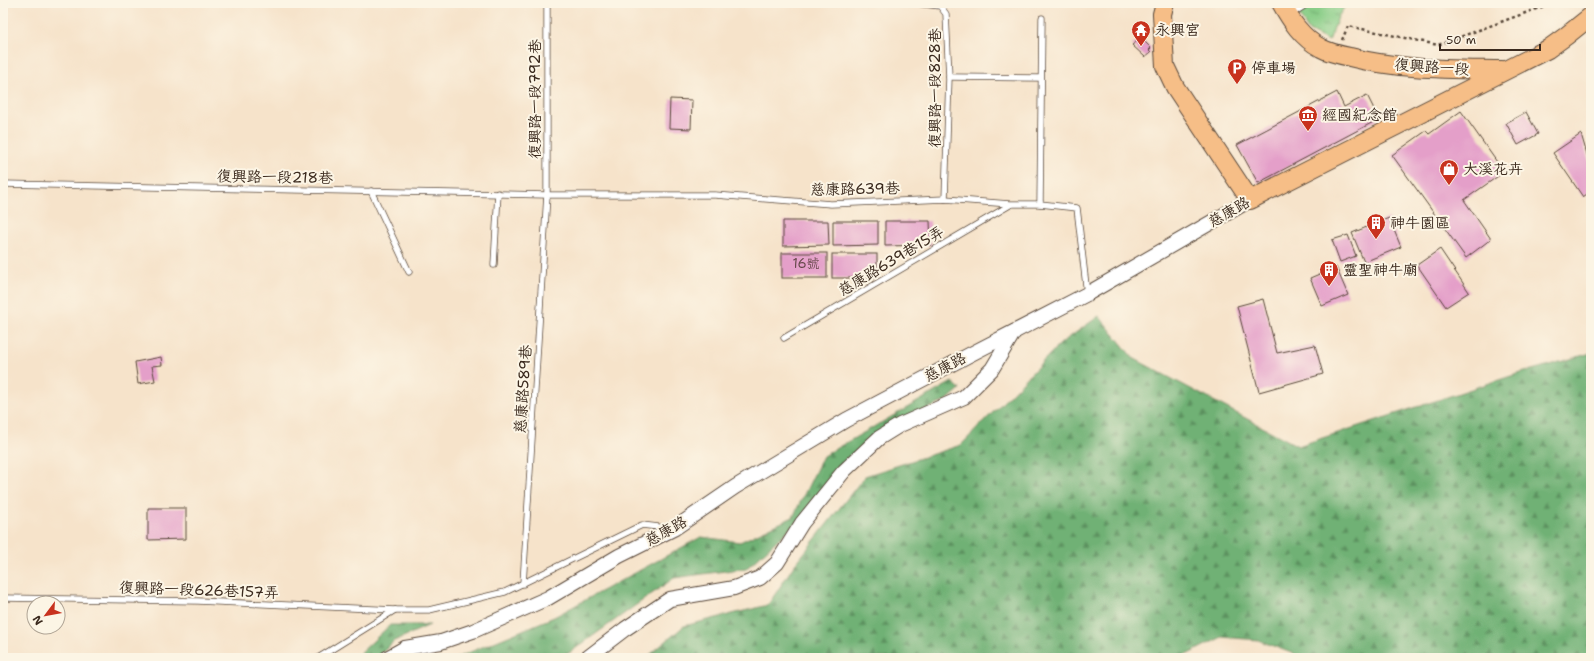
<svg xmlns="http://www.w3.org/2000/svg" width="1594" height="661" font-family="'Shantell Sans','LXGW WenKai TC',sans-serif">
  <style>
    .grass { fill: url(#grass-tufts); stroke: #627c53 }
    .forest { fill: url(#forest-firs); stroke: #556e49 }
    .building { fill: #e49fc9 }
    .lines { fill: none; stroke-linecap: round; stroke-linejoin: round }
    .service-casing { stroke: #574638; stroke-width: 7 }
    .tertiary-casing { stroke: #574638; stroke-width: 16 }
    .primary-casing { stroke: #574638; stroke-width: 20 }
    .path { stroke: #574638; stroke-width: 2.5; stroke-dasharray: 3 3; stroke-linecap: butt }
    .service { stroke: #fff; stroke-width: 5.5 }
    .tertiary { stroke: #fff; stroke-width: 14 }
    .primary { stroke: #f6be87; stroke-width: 18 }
    .labels { text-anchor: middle; stroke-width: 4; stroke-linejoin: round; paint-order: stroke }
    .number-label { font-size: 13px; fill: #654749 }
    .poi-label { font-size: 15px; fill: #3b2a1e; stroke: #fcf5e5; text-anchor: start }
    .street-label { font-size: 15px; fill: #3b2a1e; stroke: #fcf5e5 }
  </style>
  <defs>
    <pattern id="grass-tufts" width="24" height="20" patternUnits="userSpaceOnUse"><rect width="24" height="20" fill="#8ace88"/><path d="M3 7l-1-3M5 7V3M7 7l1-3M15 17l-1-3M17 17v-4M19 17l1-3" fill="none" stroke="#72a76f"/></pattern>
    <pattern id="forest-firs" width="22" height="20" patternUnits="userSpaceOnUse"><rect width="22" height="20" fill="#6fb174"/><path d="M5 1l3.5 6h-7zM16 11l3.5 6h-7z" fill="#5c905f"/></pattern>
  </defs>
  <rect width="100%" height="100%" fill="#fcf5e5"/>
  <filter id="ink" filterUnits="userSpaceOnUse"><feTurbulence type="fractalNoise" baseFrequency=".025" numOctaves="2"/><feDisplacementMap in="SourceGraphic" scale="8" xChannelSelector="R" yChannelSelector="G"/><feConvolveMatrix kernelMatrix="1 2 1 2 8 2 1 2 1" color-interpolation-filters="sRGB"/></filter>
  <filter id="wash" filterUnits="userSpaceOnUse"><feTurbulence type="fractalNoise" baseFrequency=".012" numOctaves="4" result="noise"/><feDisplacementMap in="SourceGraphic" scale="16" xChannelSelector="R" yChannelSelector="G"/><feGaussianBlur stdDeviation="0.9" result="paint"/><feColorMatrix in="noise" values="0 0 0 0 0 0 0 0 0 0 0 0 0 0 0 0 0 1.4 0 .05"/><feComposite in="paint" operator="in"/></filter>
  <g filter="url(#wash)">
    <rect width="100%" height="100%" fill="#f6e3ca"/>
    <!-- grass -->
    <path class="grass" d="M1292,3H1347L1338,17L1329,41L1309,31Z"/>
    <!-- forest -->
    <g class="forest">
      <path d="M1099,316L1133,358L1298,446L1511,376L1591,353V658H1304L1258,640L1222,637L1180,658H1138L1137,655L1102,658H646L684,626L768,605L793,567L865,476L961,445L1060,344Z"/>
      <path d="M952,382L960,389L946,401L891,424L801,519L775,542L747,568L674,578L562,658H456L554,617L701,537L740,542L793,517L823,456Z"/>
      <path d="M390,625H430L394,641L377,658H355Z"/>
    </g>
    <g id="blocks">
      <!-- building -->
      <g class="building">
        <path d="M1141,38L1151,48L1149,50L1151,52L1145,57L1132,45Z"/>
        <path d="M1337,92L1344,107L1367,95L1379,119L1258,183L1237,145Z"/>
        <path d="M670,99L692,100L691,129L669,128Z"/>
        <path d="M1461,111L1504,172L1464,200L1491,239L1466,258L1392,155L1426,131L1429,134Z"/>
        <path d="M1526,112L1538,134L1518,145L1506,123Z"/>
        <path d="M1581,134L1589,161L1591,163V191L1583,197L1553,153Z"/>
        <path d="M1389,218L1401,247L1364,262L1352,233Z"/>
        <path d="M783,221H828L829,245L783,246Z"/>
        <path d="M833,221H878V245L833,246Z"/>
        <path d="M885,221H930L931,245L885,246Z"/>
        <path d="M1348,235L1356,256L1340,262L1332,240Z"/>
        <path d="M1440,249L1469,292L1446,307L1417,265Z"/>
        <rect x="782" y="253" width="45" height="25"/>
        <rect x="832" y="254" width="45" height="24"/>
        <path d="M1336,267L1348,295L1322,306L1310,278Z"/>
        <path d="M1263,299L1277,353L1315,345L1323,374L1259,392L1237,306Z"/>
        <path d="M161,357L162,365L152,366L155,381L138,384L135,362Z"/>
        <path d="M148,508H186V539L148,540Z"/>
      </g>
    </g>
  </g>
  <g filter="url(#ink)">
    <use href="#blocks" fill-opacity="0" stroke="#574638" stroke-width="1"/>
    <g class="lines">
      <!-- service casing -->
      <g class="service-casing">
        <g id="service">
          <path d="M915,3L940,6L946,14L949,77L945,199"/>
          <path d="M1290,15L1309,3"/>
          <path d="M949,77L1040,78"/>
          <path d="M3,184L547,195H715L831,204L945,199L1010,204H1040L1077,208L1087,294"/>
          <path d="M371,191L409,272"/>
          <path d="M1040,204L1042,18"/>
          <path d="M494,265L498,193"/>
          <path d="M784,338L1010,205"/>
          <path d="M523,584L547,195V3"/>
          <path d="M3,598L198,601L395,610H429L505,592L642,525L667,528"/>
          <path d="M318,658L395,610"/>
        </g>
      </g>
      <!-- tertiary casing -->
      <g class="tertiary-casing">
        <g id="tertiary">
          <path d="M387,658L405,648L441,642L473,631L548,598L619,556L675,528L735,487L846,420L969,355L1087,294L1250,200"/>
          <path d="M587,658L625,629L670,599L734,588L760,578L777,563L802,523L844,471L879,438L900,425L964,397L992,369L1014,332"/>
        </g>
      </g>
      <!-- primary casing -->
      <g class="primary-casing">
        <g id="primary">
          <path d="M1165,3L1162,14L1165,66L1175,87L1250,200L1548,49L1566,36L1591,16"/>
          <path d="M1281,3C1291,21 1302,38 1321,48C1330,53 1340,55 1350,57C1399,70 1452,69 1502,70"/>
        </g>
      </g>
      <!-- path -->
      <path class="path" d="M1342,40L1348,26L1438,45L1550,4V3"/>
      <!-- service -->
      <use href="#service" class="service"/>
      <!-- tertiary -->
      <use href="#tertiary" class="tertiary"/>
      <!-- primary -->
      <use href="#primary" class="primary"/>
    </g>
  </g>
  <!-- icons -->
  <defs>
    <g id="temple-pin" transform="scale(1)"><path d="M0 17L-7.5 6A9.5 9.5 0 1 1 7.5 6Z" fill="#c8321e" stroke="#fcf5e5"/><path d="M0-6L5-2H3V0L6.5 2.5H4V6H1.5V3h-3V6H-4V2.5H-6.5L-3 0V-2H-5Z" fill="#fff"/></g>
    <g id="parking-pin" transform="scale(1)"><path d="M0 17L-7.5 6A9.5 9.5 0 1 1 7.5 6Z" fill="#c8321e" stroke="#fcf5e5"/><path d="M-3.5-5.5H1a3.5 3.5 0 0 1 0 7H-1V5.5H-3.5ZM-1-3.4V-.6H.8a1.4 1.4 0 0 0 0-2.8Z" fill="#fff"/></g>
    <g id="museum-pin" transform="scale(1)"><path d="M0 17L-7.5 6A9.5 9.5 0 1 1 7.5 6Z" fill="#c8321e" stroke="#fcf5e5"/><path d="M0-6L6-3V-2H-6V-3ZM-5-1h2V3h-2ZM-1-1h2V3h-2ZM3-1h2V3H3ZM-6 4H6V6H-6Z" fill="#fff"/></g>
    <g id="shop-pin" transform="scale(1)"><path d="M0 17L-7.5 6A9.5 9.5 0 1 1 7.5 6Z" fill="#c8321e" stroke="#fcf5e5"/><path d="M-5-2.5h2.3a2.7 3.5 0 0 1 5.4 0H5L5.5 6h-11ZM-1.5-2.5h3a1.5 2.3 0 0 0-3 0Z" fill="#fff"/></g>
    <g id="building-pin" transform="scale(1)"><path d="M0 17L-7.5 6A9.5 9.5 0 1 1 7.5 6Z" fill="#c8321e" stroke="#fcf5e5"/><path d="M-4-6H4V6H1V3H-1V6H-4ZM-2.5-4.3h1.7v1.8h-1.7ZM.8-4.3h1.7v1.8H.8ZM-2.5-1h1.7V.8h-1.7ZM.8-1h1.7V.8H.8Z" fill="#fff"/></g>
  </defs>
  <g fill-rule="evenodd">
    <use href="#temple-pin" x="1141" y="30"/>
    <use href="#parking-pin" x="1237" y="68"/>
    <use href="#museum-pin" x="1308" y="115"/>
    <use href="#shop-pin" x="1449" y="169"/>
    <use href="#building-pin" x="1376" y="223"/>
    <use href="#building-pin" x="1329" y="270"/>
  </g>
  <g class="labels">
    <!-- number labels -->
    <g class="number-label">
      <text x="806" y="268">16號</text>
    </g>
    <!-- poi labels -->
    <g class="poi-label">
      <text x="1155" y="35">永興宮</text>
      <text x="1251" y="73">停車場</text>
      <text x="1322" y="120">經國紀念館</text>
      <text x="1463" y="174">大溪花卉</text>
      <text x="1390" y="228">神牛園區</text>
      <text x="1343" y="275">靈聖神牛廟</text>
    </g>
    <!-- street labels -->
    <g class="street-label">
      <text transform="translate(1432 67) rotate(4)" y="5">復興路一段</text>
      <text transform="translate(935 88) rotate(-90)" y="5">復興路一段828巷</text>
      <text transform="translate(535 99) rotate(-90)" y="5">復興路一段792巷</text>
      <text transform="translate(275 177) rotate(1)" y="5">復興路一段218巷</text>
      <text transform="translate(855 189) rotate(-1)" y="5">慈康路639巷</text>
      <text transform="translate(1229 212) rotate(-30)" y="5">慈康路</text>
      <text transform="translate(891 261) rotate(-31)" y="5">慈康路639巷15弄</text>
      <text transform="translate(945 367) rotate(-28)" y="5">慈康路</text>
      <text transform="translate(523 389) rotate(-86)" y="5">慈康路589巷</text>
      <text transform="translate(666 531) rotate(-29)" y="5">慈康路</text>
      <text transform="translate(199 590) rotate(2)" y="5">復興路一段626巷157弄</text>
    </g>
  </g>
  <!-- margin -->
  <rect width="1594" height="661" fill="none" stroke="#fcf5e5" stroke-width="16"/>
  <!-- north arrow -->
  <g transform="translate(46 615) rotate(238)"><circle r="19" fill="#fcf5e5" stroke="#afa495"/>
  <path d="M0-3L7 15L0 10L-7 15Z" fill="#c8321e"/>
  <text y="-6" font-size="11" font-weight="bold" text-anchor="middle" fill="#3b2a1e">N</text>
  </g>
  <!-- scale -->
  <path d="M1440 44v6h100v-6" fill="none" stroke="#3b2a1e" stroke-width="2"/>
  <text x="1446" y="44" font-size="12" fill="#3b2a1e" stroke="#fcf5e5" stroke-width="3" paint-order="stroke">50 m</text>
</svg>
